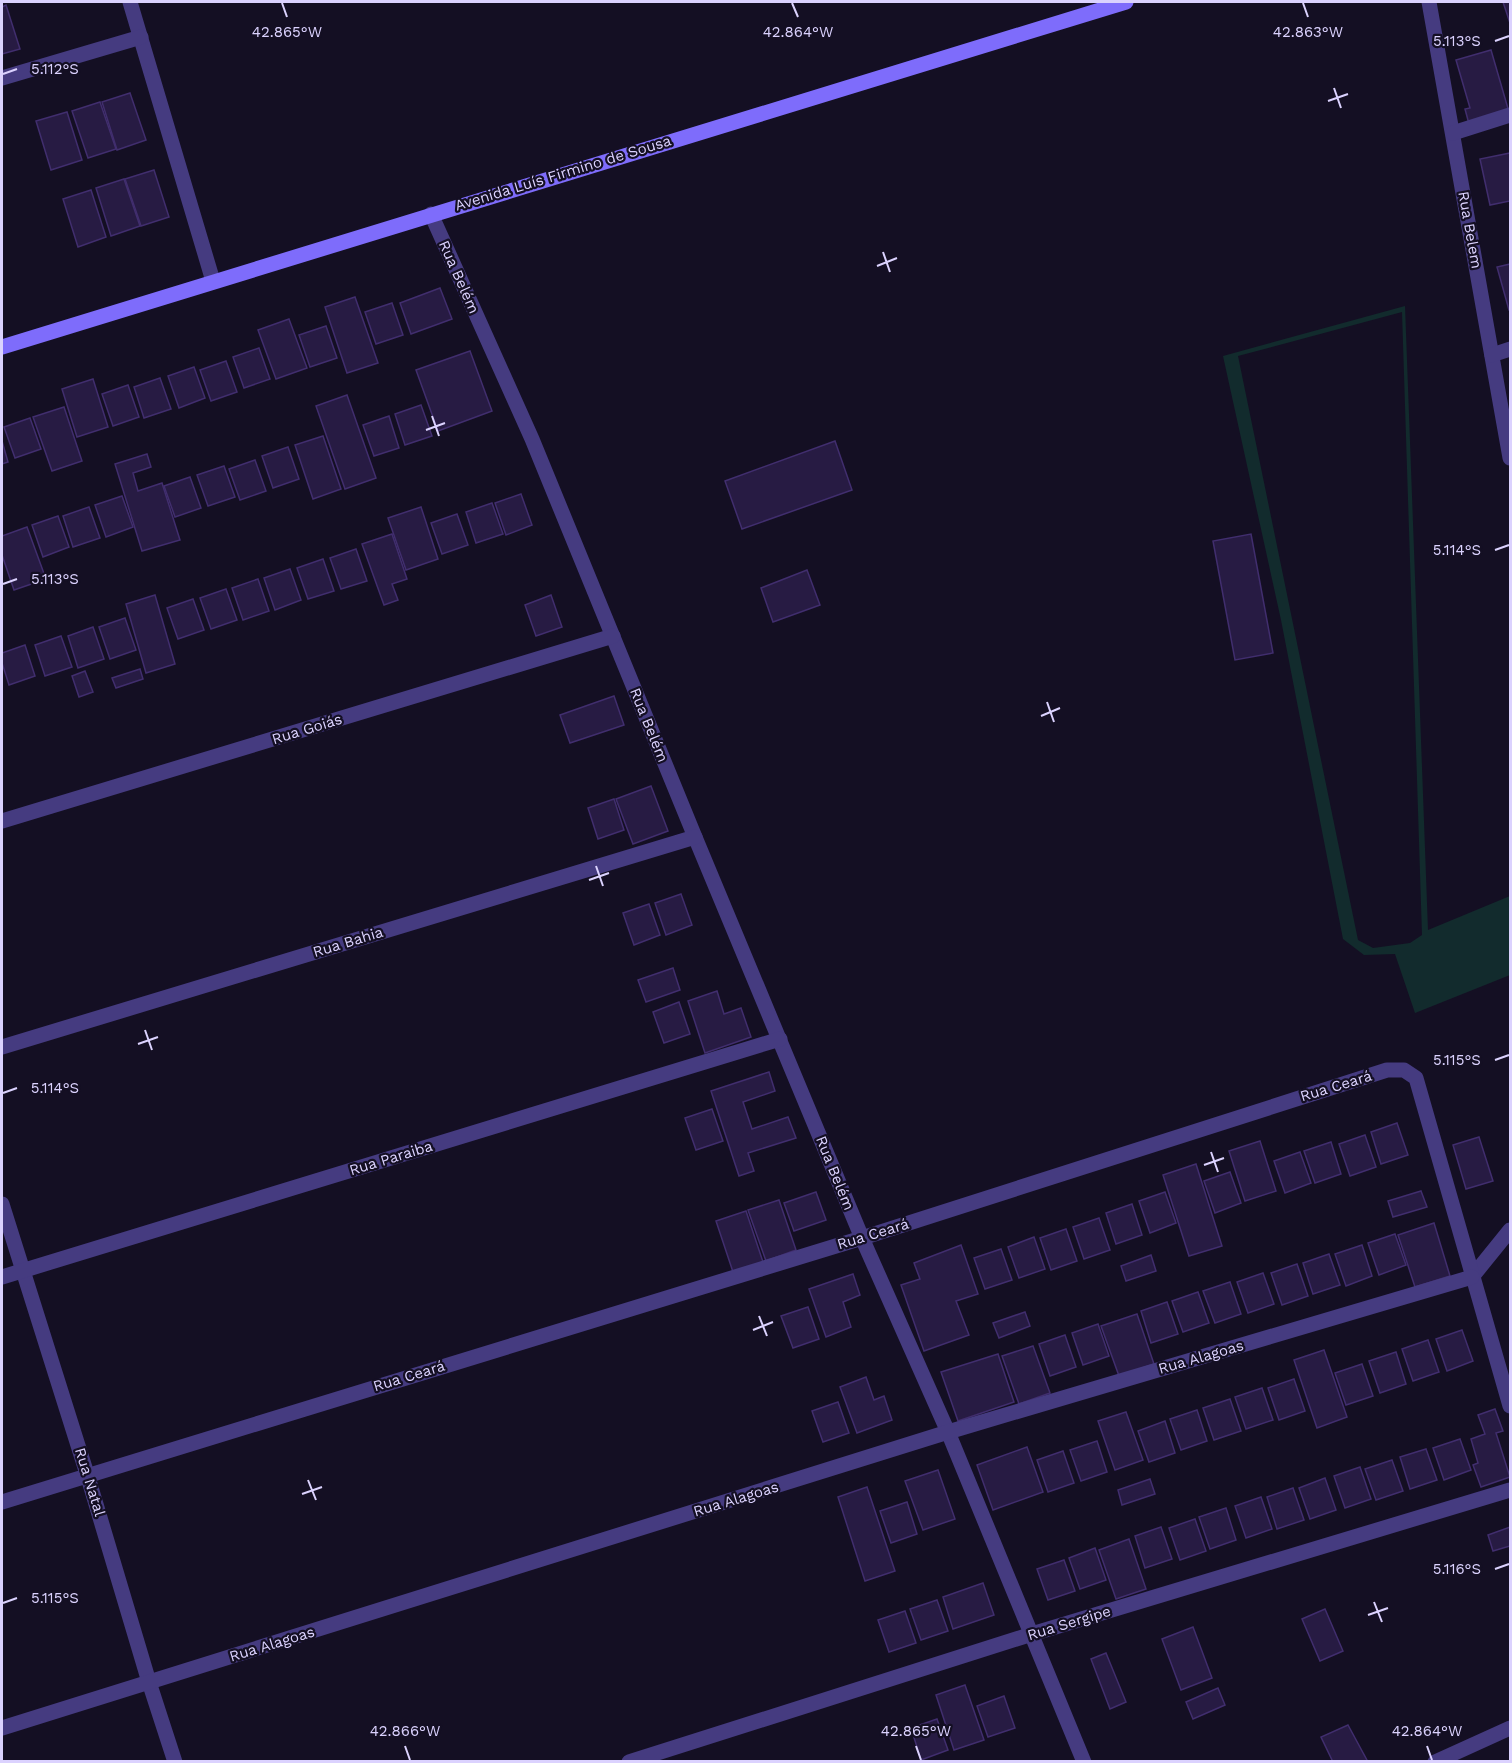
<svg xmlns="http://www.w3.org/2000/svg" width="1512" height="1763" font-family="'Work Sans',sans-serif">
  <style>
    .green { fill: #122b2d; fill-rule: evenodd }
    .building { fill: #271b43; stroke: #412e6e; stroke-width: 1.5 }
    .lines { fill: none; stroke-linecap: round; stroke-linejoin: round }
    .minor { stroke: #453b80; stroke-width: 15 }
    .secondary { stroke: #7e6cfb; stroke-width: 15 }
    .ticks { fill: none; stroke: #dbd2fe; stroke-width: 2 }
    .labels { text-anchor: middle; stroke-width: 4.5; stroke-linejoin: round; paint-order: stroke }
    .street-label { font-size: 15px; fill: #dbd2fe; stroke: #140f23 }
    .ticks-label { font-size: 15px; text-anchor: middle; fill: #dbd2fe; stroke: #140f23; stroke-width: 4.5; stroke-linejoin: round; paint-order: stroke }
  </style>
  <rect width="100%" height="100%" fill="#140f23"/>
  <!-- green -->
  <path class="green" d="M1405,306L1428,930L1510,896V975L1415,1013L1395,954L1364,955L1343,939L1281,620L1223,356ZM1402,312L1422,935L1410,943L1373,948L1358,940L1238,356Z"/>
  <!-- building -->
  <g class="building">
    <path d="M1503,2H1510V23Z"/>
    <path d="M6,5L20,49L2,54V7Z"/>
    <path d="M1491,50L1509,112L1469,124L1465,109L1470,108L1456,60Z"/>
    <path d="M130,93L146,140L117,150L102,102Z"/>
    <path d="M100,102L116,149L88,158L72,111Z"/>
    <path d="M67,112L82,160L51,170L36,121Z"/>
    <path d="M1510,153V201L1490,205L1480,159Z"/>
    <path d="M154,170L169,217L141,226L125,179Z"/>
    <path d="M124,179L140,226L111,236L96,188Z"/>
    <path d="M91,190L106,237L78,247L63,199Z"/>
    <path d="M1510,264V310H1509L1497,267Z"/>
    <path d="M440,288L452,319L411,334L400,303Z"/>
    <path d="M355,297L378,363L347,373L325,307Z"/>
    <path d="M392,303L403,335L376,344L365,312Z"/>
    <path d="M289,319L307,368L276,379L258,330Z"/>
    <path d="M326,326L337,358L310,367L299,335Z"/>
    <path d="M259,348L270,379L244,388L233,357Z"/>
    <path d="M470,351L492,411L438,431L416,370Z"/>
    <path d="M226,361L237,392L211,401L200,370Z"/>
    <path d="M194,367L205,398L179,408L168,376Z"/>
    <path d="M160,378L171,409L144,418L134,387Z"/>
    <path d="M93,379L108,427L77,437L62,389Z"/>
    <path d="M128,385L139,417L113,426L102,394Z"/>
    <path d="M347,395L376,478L345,489L316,406Z"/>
    <path d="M421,405L432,436L405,445L395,414Z"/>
    <path d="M64,407L82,461L52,471L33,417Z"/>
    <path d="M389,416L399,448L374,456L363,425Z"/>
    <path d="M30,418L41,449L15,458L4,427Z"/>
    <path d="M323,436L341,489L313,499L295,445Z"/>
    <path d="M2,441L8,462L2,464Z"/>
    <path d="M835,441L852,490L742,529L725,481Z"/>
    <path d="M288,447L299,479L273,488L262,456Z"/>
    <path d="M147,454L151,467L133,473L138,491L162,483L180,540L142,551L115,464Z"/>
    <path d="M255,460L266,491L240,500L229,469Z"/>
    <path d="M224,466L235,497L208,506L197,475Z"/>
    <path d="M190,477L201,508L175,517L164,486Z"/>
    <path d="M521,494L532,525L506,535L495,503Z"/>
    <path d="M122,496L133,527L106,537L95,505Z"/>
    <path d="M492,503L503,534L476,543L466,512Z"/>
    <path d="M89,507L100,538L73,547L63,516Z"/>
    <path d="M421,507L438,559L406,570L388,518Z"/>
    <path d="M457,514L468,545L442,554L431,523Z"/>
    <path d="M58,516L69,547L43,557L32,525Z"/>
    <path d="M27,527L46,579L14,590L2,555V536Z"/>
    <path d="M392,534L407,579L392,584L398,600L384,605L362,544Z"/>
    <path d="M1251,534L1273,653L1235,660L1213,541Z"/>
    <path d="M356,549L367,581L341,589L330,558Z"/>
    <path d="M323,559L334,591L308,599L297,568Z"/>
    <path d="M290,569L301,600L275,610L264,578Z"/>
    <path d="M807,570L820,605L773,622L761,588Z"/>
    <path d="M258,579L269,611L243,620L232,588Z"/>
    <path d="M226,589L237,620L211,629L200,598Z"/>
    <path d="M155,595L175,664L146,673L126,604Z"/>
    <path d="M551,595L562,627L536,636L525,605Z"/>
    <path d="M193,599L204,630L178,639L167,608Z"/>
    <path d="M125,618L136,650L110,659L99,627Z"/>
    <path d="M93,627L104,659L78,668L68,636Z"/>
    <path d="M61,636L72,667L45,676L35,645Z"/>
    <path d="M25,645L35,676L9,685L2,663V653Z"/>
    <path d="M140,669L143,679L116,688L112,678Z"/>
    <path d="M85,671L93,692L79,697L72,676Z"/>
    <path d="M614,696L624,725L570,743L560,715Z"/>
    <path d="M651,786L668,831L633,844L616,799Z"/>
    <path d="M614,799L624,830L598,839L588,808Z"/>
    <path d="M681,894L692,925L666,935L655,903Z"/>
    <path d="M649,904L660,935L634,945L623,913Z"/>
    <path d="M673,968L680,990L646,1002L638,980Z"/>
    <path d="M717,991L724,1014L741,1008L751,1037L705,1053L688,1001Z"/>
    <path d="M679,1002L690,1034L664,1043L653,1012Z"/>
    <path d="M769,1072L775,1091L743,1102L752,1129L788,1117L796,1138L748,1153L754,1171L739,1176L711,1091Z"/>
    <path d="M712,1109L723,1141L696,1150L685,1118Z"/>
    <path d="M1397,1123L1408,1155L1381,1164L1371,1132Z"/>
    <path d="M1365,1135L1376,1167L1350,1176L1339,1144Z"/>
    <path d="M1479,1137L1493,1181L1466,1189L1453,1145Z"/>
    <path d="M1260,1141L1276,1191L1245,1201L1229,1151Z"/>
    <path d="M1331,1142L1341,1174L1315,1183L1304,1151Z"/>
    <path d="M1300,1152L1311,1183L1285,1193L1274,1161Z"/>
    <path d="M1196,1164L1222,1246L1189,1256L1163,1175Z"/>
    <path d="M1230,1172L1241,1203L1215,1213L1204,1181Z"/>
    <path d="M1421,1191L1427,1207L1393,1217L1388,1201Z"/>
    <path d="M816,1192L826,1220L794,1231L784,1203Z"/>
    <path d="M1165,1192L1176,1223L1150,1233L1139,1201Z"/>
    <path d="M779,1200L796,1250L766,1261L748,1210Z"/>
    <path d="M1132,1204L1142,1235L1116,1244L1106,1213Z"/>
    <path d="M746,1211L763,1262L733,1272L716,1221Z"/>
    <path d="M1099,1218L1110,1250L1084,1259L1073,1227Z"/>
    <path d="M1434,1223L1450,1276L1415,1287L1398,1235Z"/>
    <path d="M1066,1229L1077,1261L1051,1270L1040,1238Z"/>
    <path d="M1395,1234L1406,1265L1379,1275L1368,1243Z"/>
    <path d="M1034,1237L1045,1269L1019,1278L1008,1247Z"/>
    <path d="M961,1245L978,1294L956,1301L969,1335L924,1351L901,1285L920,1279L914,1263Z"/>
    <path d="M1362,1245L1372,1276L1346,1286L1335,1254Z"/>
    <path d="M1001,1249L1012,1280L985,1289L974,1258Z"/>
    <path d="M1329,1254L1340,1285L1313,1294L1303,1263Z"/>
    <path d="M1151,1255L1156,1271L1126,1281L1121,1266Z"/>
    <path d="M1297,1264L1308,1296L1282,1305L1271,1273Z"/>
    <path d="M1263,1273L1274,1304L1248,1313L1237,1282Z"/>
    <path d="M853,1274L860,1295L843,1302L851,1327L826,1337L809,1289Z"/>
    <path d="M1230,1282L1241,1314L1215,1323L1203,1291Z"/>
    <path d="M1198,1292L1209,1323L1183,1332L1172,1301Z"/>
    <path d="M1167,1302L1178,1334L1151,1343L1141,1311Z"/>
    <path d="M808,1307L819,1339L793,1348L781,1316Z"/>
    <path d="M1025,1312L1030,1326L999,1338L993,1323Z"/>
    <path d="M1137,1314L1154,1364L1119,1376L1101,1326Z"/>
    <path d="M1098,1324L1109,1356L1083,1365L1072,1333Z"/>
    <path d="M1462,1330L1473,1361L1447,1371L1436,1339Z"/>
    <path d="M1065,1335L1076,1367L1050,1376L1039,1344Z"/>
    <path d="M1428,1340L1439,1372L1413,1381L1402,1349Z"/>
    <path d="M1033,1346L1050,1393L1019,1404L1002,1356Z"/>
    <path d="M1324,1350L1347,1417L1317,1428L1294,1360Z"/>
    <path d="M1396,1352L1406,1384L1380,1393L1369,1361Z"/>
    <path d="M998,1354L1014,1402L958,1421L941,1372Z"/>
    <path d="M1362,1364L1373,1396L1346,1405L1335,1373Z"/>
    <path d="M866,1377L874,1400L884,1396L892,1420L857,1433L840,1387Z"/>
    <path d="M1294,1379L1305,1411L1279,1420L1268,1388Z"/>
    <path d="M1262,1388L1273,1420L1246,1429L1235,1397Z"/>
    <path d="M1230,1399L1241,1431L1214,1440L1203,1408Z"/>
    <path d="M838,1402L849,1433L823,1442L812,1411Z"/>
    <path d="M1495,1409L1503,1431L1496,1433L1510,1477L1481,1487L1473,1465L1478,1463L1471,1439L1485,1434L1478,1415Z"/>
    <path d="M1197,1410L1207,1441L1181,1450L1170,1419Z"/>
    <path d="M1126,1412L1143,1460L1115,1470L1098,1421Z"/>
    <path d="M1165,1421L1175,1453L1149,1462L1138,1431Z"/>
    <path d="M1460,1439L1471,1470L1444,1480L1433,1448Z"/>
    <path d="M1097,1441L1107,1472L1081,1481L1070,1450Z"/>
    <path d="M1027,1447L1043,1492L993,1510L977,1465Z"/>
    <path d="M1426,1449L1437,1480L1410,1489L1400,1457Z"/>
    <path d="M1063,1451L1074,1483L1048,1492L1037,1460Z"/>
    <path d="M1392,1460L1403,1491L1376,1500L1365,1469Z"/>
    <path d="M1360,1467L1371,1499L1345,1508L1334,1476Z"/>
    <path d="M938,1470L955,1519L923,1530L905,1481Z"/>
    <path d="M1325,1478L1336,1510L1310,1519L1299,1488Z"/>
    <path d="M1150,1479L1155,1494L1122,1505L1118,1490Z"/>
    <path d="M867,1487L895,1571L865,1581L838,1497Z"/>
    <path d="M1293,1488L1304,1520L1277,1529L1267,1497Z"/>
    <path d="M1261,1497L1272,1529L1246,1538L1235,1506Z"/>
    <path d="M907,1502L917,1534L891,1543L880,1511Z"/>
    <path d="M1226,1508L1236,1540L1210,1549L1199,1517Z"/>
    <path d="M1195,1519L1206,1551L1180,1560L1169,1528Z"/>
    <path d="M1161,1527L1172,1559L1145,1568L1135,1536Z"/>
    <path d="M1510,1527V1546L1493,1551L1488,1535Z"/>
    <path d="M1129,1539L1146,1589L1116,1599L1099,1550Z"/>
    <path d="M1095,1548L1106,1580L1080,1589L1069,1558Z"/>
    <path d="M1064,1560L1075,1591L1048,1600L1037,1569Z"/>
    <path d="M983,1583L994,1615L953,1629L943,1597Z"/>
    <path d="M937,1600L948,1631L921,1640L910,1609Z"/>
    <path d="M1325,1609L1343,1651L1320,1661L1302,1619Z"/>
    <path d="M905,1611L916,1643L889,1652L878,1620Z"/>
    <path d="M1193,1627L1212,1678L1181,1690L1162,1639Z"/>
    <path d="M1106,1653L1126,1702L1110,1709L1091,1659Z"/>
    <path d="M965,1685L984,1740L954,1750L936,1695Z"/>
    <path d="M1218,1688L1225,1705L1193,1719L1186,1702Z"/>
    <path d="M1004,1696L1015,1728L988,1737L977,1706Z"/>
    <path d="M937,1719L948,1750L921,1760L911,1728Z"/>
    <path d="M1348,1725L1368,1762H1333L1321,1737Z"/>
  </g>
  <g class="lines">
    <!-- minor -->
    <g class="minor">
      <path d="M130,2L213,281"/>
      <path d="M1429,2L1510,458"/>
      <path d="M2,78L141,37"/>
      <path d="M1453,133L1510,115"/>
      <path d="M431,214L532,439L695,837L862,1238L948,1432L1084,1762"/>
      <path d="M1492,355L1510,349"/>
      <path d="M2,821L613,636"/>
      <path d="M2,1047L695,837"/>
      <path d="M2,1204L87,1474L149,1682L175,1762"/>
      <path d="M2,1277L780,1039"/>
      <path d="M1472,1277L1510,1230"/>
      <path d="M2,1502L862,1238L1387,1070H1404L1416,1078L1510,1406"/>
      <path d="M2,1728L948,1432L1472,1277"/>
      <path d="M629,1762L1032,1634L1510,1490"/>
      <path d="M1435,1762L1510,1728"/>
    </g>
    <!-- secondary -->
    <path class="secondary" d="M2,347L1126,2"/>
  </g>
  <!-- ticks -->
  <path class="ticks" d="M282,3L287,17M792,3L798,17M1303,3L1308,17M1495,41L1509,36M3,74L17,69M1334,88L1341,108M1328,101L1348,94M883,252L890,272M877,266L897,258M432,416L439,436M426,430L445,423M1495,550L1509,545M3,584L17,579M1047,702L1054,722M1041,716L1060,708M596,866L603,886M589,880L609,873M145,1030L152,1050M138,1044L158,1037M1495,1060L1509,1055M3,1093L17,1088M1211,1152L1218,1172M1204,1165L1224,1158M759,1316L767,1336M753,1330L773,1322M308,1480L316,1500M302,1494L322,1487M1495,1569L1509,1564M1374,1602L1382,1622M3,1603L17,1598M1368,1615L1388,1608M405,1746L410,1760M916,1746L921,1760M1427,1746L1432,1760"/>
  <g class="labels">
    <!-- street labels -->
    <g class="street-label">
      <text transform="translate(563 173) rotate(-17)" y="5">Avenida Luís Firmino de Sousa</text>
      <text transform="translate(1470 230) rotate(80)" y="5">Rua Belem</text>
      <text transform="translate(459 277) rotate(66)" y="5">Rua Belém</text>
      <text transform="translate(649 725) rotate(68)" y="5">Rua Belém</text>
      <text transform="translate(307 729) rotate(-17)" y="5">Rua Goiás</text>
      <text transform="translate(348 942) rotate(-17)" y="5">Rua Bahia</text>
      <text transform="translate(1336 1086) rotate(-17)" y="5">Rua Ceará</text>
      <text transform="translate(391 1158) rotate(-17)" y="5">Rua Paraiba</text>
      <text transform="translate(835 1173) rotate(68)" y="5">Rua Belém</text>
      <text transform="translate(873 1234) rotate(-17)" y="5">Rua Ceará</text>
      <text transform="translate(1201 1357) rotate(-16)" y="5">Rua Alagoas</text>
      <text transform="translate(409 1376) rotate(-17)" y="5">Rua Ceará</text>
      <text transform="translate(90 1482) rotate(73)" y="5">Rua Natal</text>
      <text transform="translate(736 1499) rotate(-17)" y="5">Rua Alagoas</text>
      <text transform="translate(1069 1623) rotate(-17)" y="5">Rua Sergipe</text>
      <text transform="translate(272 1644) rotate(-17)" y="5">Rua Alagoas</text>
    </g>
  </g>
  <g class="ticks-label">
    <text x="1308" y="37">42.863°W</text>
    <text x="287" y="37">42.865°W</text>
    <text x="798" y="37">42.864°W</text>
    <text x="1457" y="46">5.113°S</text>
    <text x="55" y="74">5.112°S</text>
    <text x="1457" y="555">5.114°S</text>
    <text x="55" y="584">5.113°S</text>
    <text x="1457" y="1065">5.115°S</text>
    <text x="55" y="1093">5.114°S</text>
    <text x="1457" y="1574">5.116°S</text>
    <text x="55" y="1603">5.115°S</text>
    <text x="405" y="1736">42.866°W</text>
    <text x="916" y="1736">42.865°W</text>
    <text x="1427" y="1736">42.864°W</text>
  </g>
  <!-- border -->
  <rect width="1512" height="1763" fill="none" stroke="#dbd2fe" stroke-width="6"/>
</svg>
